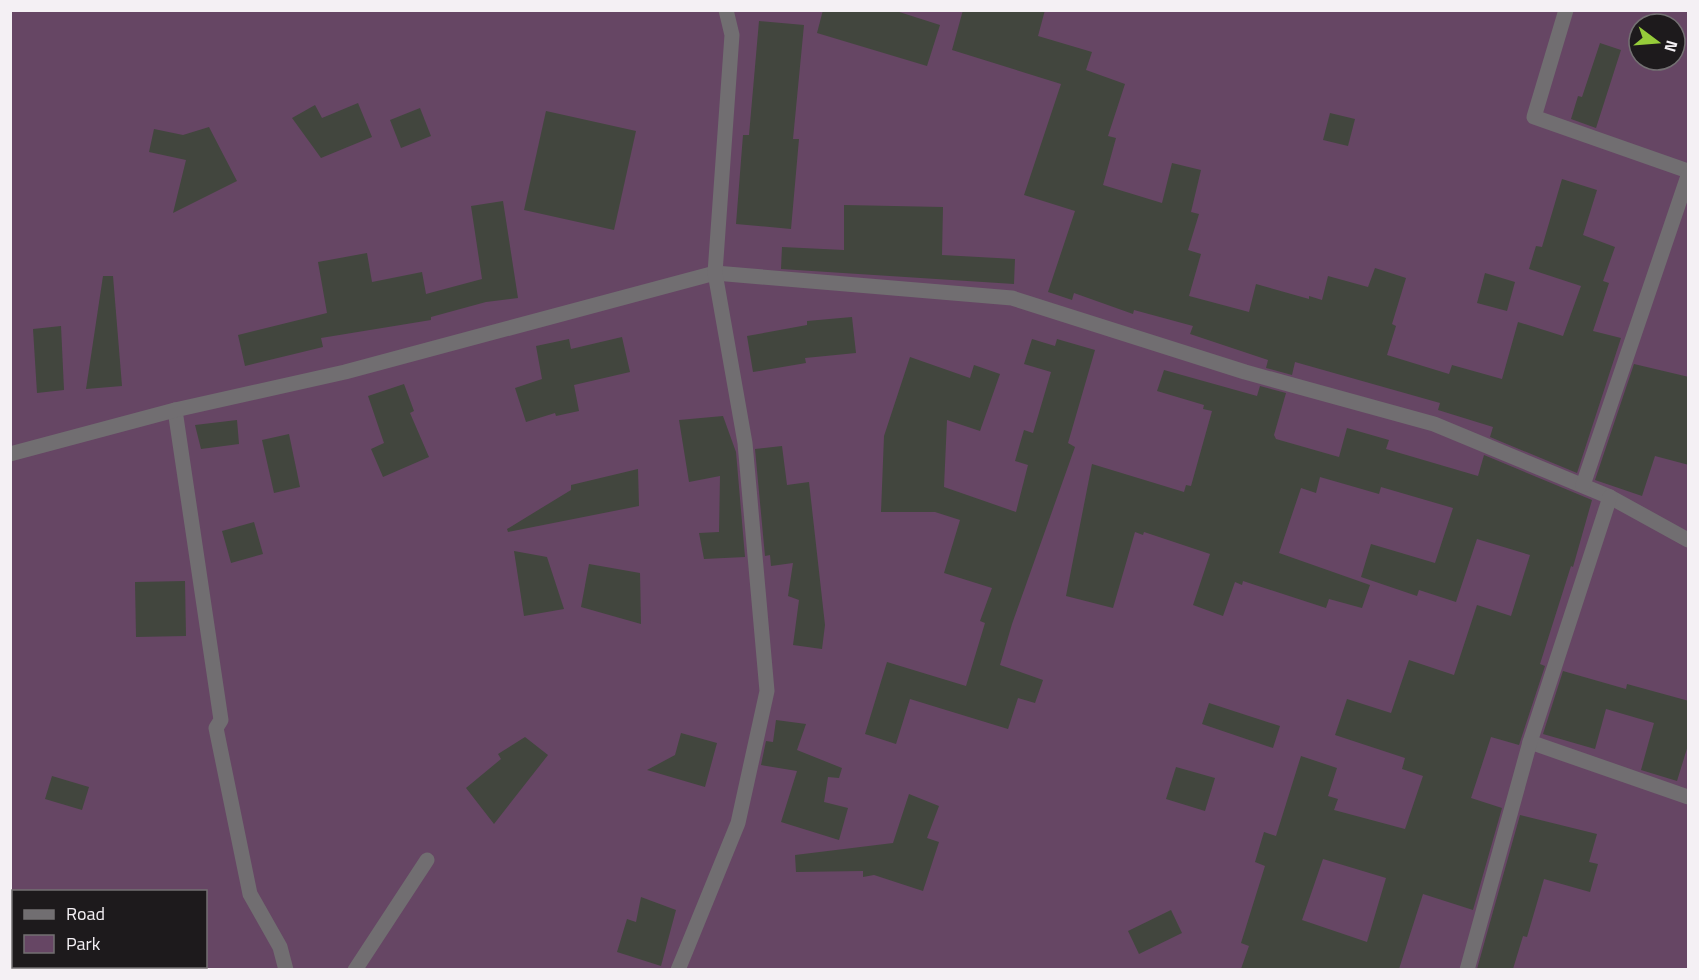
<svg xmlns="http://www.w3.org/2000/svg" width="1699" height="980" font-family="'Titillium Web',sans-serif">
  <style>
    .green { fill: #664664; fill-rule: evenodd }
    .building { fill: #42463e; fill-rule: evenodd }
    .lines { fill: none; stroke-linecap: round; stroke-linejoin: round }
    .minor { stroke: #716e71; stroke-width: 15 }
  </style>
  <rect width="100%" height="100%" fill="#373037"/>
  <!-- green -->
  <path class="green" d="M11,11H1688V969H11ZM1639,24H1675V60H1639ZM14,892H206V966H14Z"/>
  <!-- building -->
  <g class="building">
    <path d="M823,10H893L940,25L927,66L817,33Z"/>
    <path d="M963,10H1045L1038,36L1092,52L1086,70L1125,84L1108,136L1116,138L1103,185L1162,203L1172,163L1201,170L1191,212L1199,214L1188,250L1201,254L1189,296L1249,312L1256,284L1309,299V296L1322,300L1328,276L1368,287L1375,268L1406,278L1392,324L1396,326L1387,355L1449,374L1452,365L1502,379L1518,322L1563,336L1581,286L1529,269L1536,246L1542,247L1562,179L1597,190L1583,235L1615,247L1603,281L1609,283L1593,331L1621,338L1577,473L1490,437L1493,427L1438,410L1440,403L1295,362L1292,375L1266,368L1268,360L1190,334L1193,326L1134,310L1133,314L1074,293L1072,300L1048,292L1075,211L1024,195L1061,84L952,50Z"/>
    <path d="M759,21L804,25L793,139H799L791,229L736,224L743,135H749Z"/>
    <path d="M1600,43L1621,50L1596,128L1571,119L1578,96L1582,97Z"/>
    <path d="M358,103L372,137L321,158L292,118L315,105L322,118Z"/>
    <path d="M420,108L431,136L401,148L390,120Z"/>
    <path d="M546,111L636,131L614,230L524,210Z"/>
    <path d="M1330,113L1355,119L1348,146L1323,140Z"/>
    <path d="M209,127L237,181L173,213L186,160L149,152L154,129L183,135Z"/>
    <path d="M503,201L518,298L486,302L431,317V320L321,338L323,347L245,366L238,335L327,313L318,262L367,253L372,282L422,272L426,294L482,279L471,206Z"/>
    <path d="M844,205L943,207L942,255L1015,259L1014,284L781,269L782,247L844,250Z"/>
    <path d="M1485,273L1515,282L1507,311L1477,303Z"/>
    <path d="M103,276H113L122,386L86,389Z"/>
    <path d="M852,317L856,353L805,358L806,363L753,372L747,336L807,325V321Z"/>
    <path d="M61,326L64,390L37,393L33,329Z"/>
    <path d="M622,337L630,372L574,385L579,411L556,416L555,413L526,422L515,388L542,379L536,346L569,339L571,349Z"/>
    <path d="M1032,339L1055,346L1057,339L1095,350L1068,443L1075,447L1012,624L1000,665L1043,680L1035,703L1018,698L1008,729L910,699L896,744L865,734L887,662L966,686L985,623L980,621L992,588L944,573L960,520L935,512H881L884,436L910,357L970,378L974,365L1000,374L980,431L947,420L944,487L1016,512L1028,465L1015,461L1024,430L1033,433L1051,372L1024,364Z"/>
    <path d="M1634,364L1689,377V465L1655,456L1642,496L1595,480Z"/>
    <path d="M1164,370L1257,396L1260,386L1286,393L1274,435L1276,439L1339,457L1347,428L1389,440L1386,449L1478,476L1484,455L1592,500L1573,567L1571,566L1540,664L1545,666L1519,745L1491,737L1471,798L1502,808L1473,910L1423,894L1399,969H1241L1249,946L1241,943L1265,866L1255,862L1264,832L1276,836L1301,756L1337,768L1328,796L1338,799L1334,810L1405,829L1423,776L1402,769L1405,758L1335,735L1347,699L1391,713L1409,660L1454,675L1477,605L1511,616L1530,555L1477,539L1456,602L1419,590L1417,596L1361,577L1371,544L1435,563L1453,508L1381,487L1379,494L1320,477L1316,493L1301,488L1279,553L1370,585L1362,608L1329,599L1326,608L1243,581L1242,585L1235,582L1223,616L1193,605L1210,554L1144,532L1143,535L1135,532L1113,608L1066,596L1092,464L1184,492L1186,485L1191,486L1212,411L1203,409L1204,405L1157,391ZM1323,859L1386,878L1367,942L1302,920Z"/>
    <path d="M404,384L414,411L410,413L429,457L383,477L371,449L384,443L368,396Z"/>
    <path d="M723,416L736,452L745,557L704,559L699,533L719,532L720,476L689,482L679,420Z"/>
    <path d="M237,420L239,444L201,449L195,425Z"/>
    <path d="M289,434L300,487L274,493L262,440Z"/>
    <path d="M782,446L787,485L809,482L825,625L822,649L793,645L799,600L788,596L793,563L771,566L770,555L765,556L755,449Z"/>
    <path d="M638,469L639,506L508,532L507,529L571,490V485Z"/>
    <path d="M254,522L263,554L231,563L222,531Z"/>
    <path d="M514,551L547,557L564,609L524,616Z"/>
    <path d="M589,564L640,573L641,624L581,607Z"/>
    <path d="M185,581L186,636L136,637L135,582Z"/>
    <path d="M1563,671L1626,689L1627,684L1689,701V742L1677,781L1641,770L1654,723L1606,709L1595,749L1543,734Z"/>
    <path d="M1209,703L1280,726L1273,748L1202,724Z"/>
    <path d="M776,720L806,724L797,750L842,768L839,778L828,777L824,802L848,808L839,840L781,822L797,771L761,765L766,741L773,742Z"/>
    <path d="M681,733L717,743L705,787L647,770L675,755Z"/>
    <path d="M525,737L548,755L494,824L466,788L501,759L498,754Z"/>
    <path d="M1176,767L1215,778L1205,811L1166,799Z"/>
    <path d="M52,776L89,787L82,810L45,799Z"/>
    <path d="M909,794L939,806L927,838L939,842L923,891L874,875L863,877V871L796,872L795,855L893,843Z"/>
    <path d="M1520,815L1597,834L1589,862L1598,864L1590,892L1544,879L1527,937L1523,936L1513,969H1477Z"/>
    <path d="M641,897L676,910L661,966L617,952L627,919L636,922Z"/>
    <path d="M1171,910L1182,933L1139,954L1128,931Z"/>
  </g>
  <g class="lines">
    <!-- minor -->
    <g class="minor">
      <path d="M1566,10L1534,117L1688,171"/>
      <path d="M175,410L221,720L216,728L250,894L280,947L286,970"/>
      <path d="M10,454L175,410L345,372L715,273L1012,298L1245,372L1434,424L1610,497L1688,540"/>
      <path d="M1583,485L1688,176"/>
      <path d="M1530,742L1688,797"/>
      <path d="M355,970L427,860"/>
      <path d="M678,970L738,823L767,691L745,443L715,273L732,35L726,10"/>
      <path d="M1467,970L1530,742L1610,497"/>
    </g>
  </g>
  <!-- border -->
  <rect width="1699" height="980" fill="none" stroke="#f4f0f4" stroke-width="24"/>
  <!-- legend -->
  <rect x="12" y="890" width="195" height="78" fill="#1d1a1c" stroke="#737072" stroke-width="1.5"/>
  <rect x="24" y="910" width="30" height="9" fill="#716e71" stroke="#737072" stroke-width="1.5"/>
  <text x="66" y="920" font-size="18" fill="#f4f0f4">Road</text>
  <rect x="24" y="935" width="30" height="18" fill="#664664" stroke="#737072" stroke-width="1.5"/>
  <text x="66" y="950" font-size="18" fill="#f4f0f4">Park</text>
  <!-- north arrow -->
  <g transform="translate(1657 42) rotate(106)"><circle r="28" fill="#1d1a1c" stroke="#737072" stroke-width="1.5"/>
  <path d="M0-4.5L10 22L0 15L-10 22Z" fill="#96cc3a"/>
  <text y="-9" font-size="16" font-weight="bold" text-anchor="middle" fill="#f4f0f4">N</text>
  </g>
</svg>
